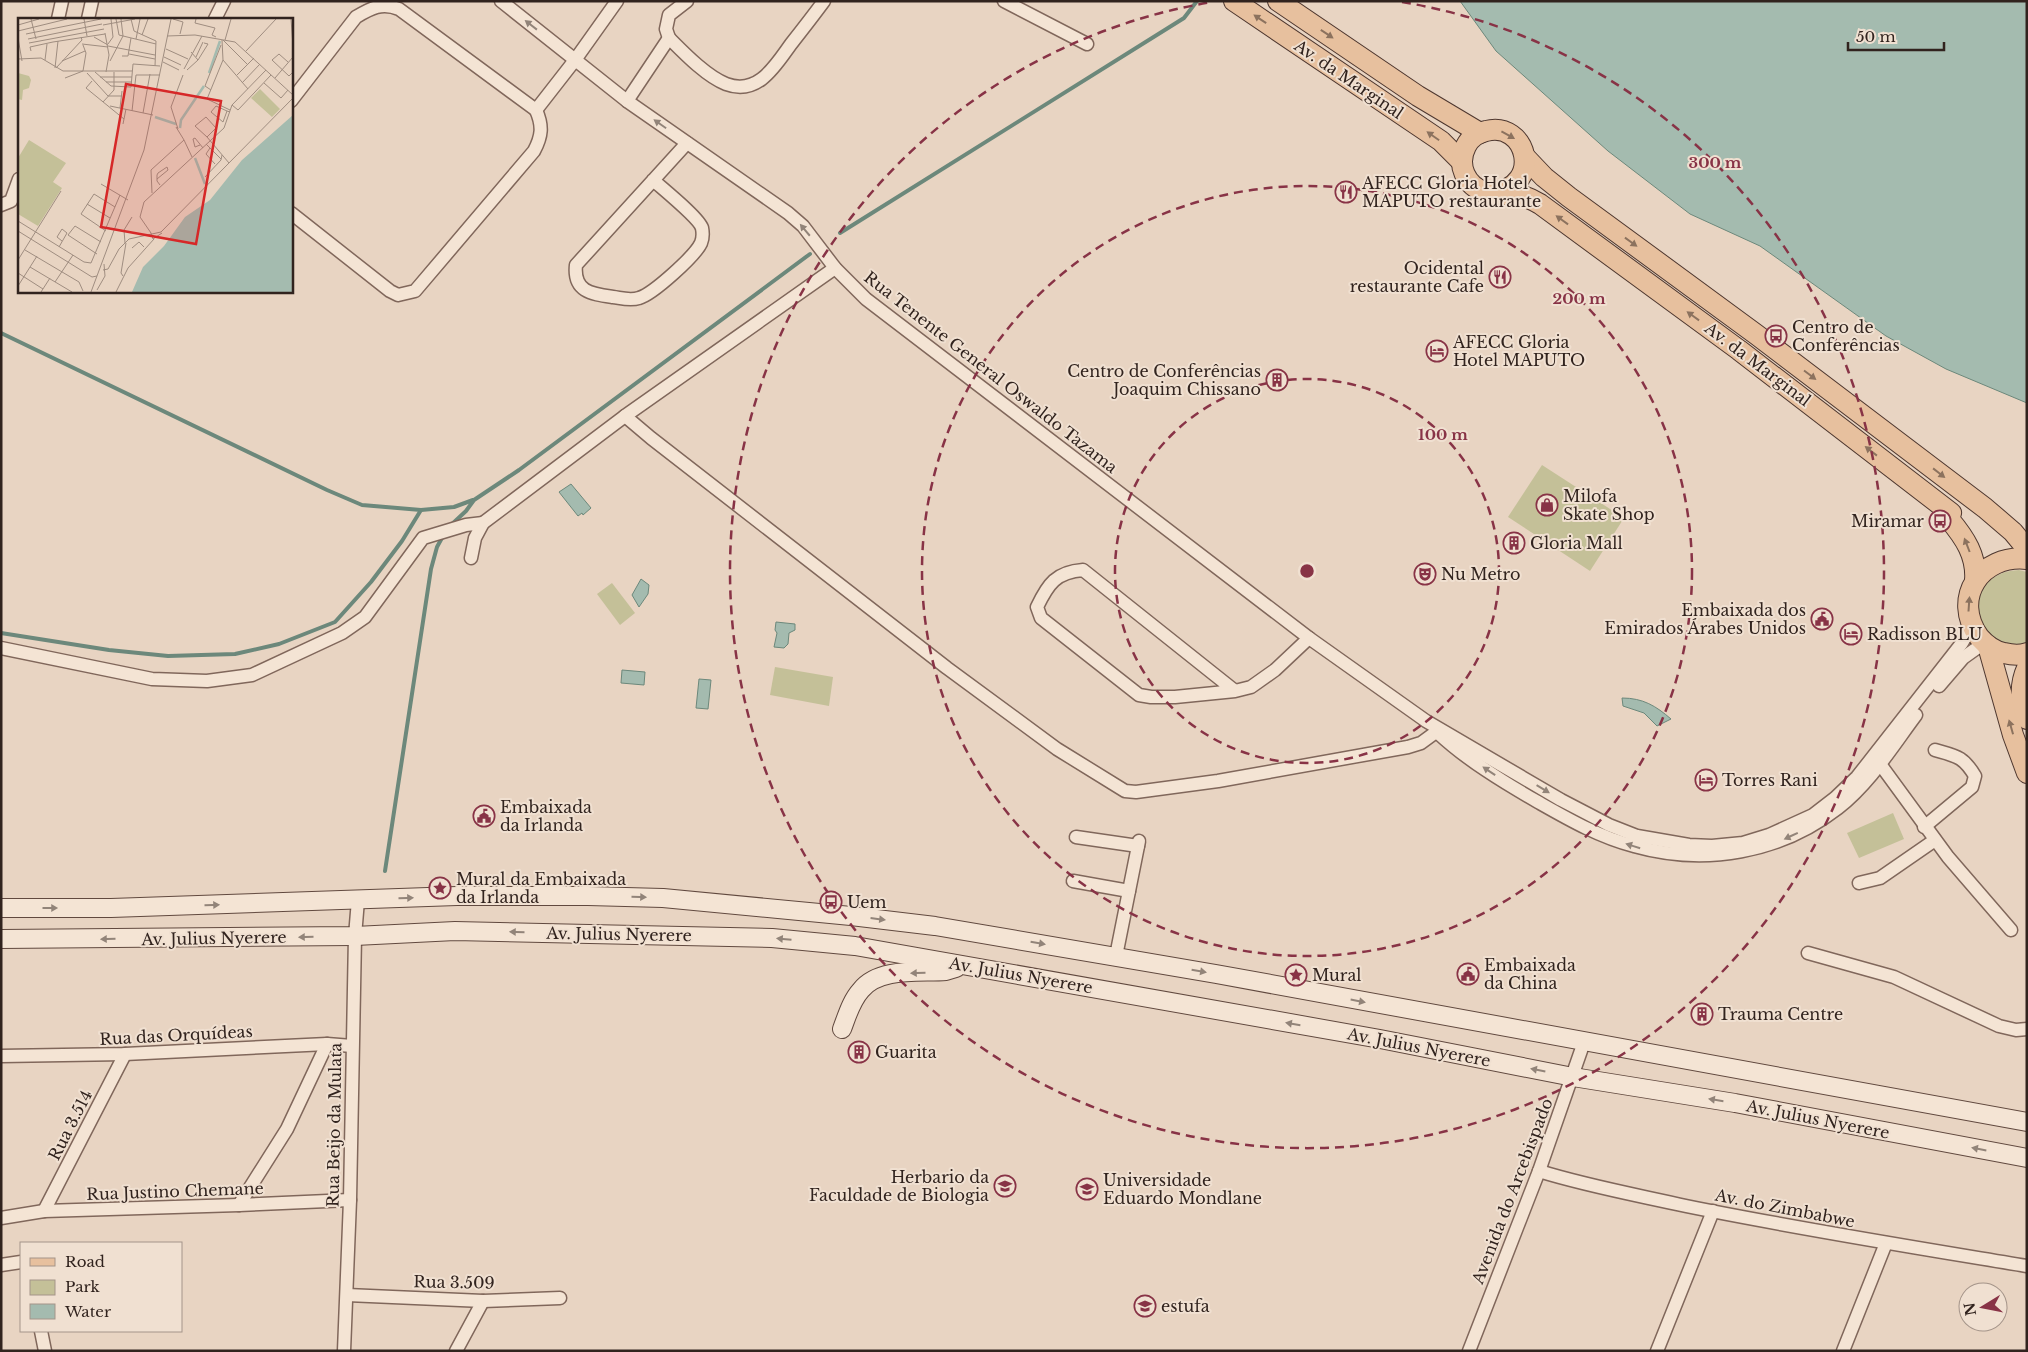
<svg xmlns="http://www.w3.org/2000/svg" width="2028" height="1352" font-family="'Libre Baskerville',serif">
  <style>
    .green { fill: #c4c098 }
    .water { fill: #a4bbaf; stroke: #6c887b }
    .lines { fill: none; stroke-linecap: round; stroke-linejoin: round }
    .stream { stroke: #6c887b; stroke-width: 4 }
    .minor-casing { stroke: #80675b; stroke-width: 15 }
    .secondary-casing { stroke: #61493f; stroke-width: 20 }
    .primary-casing { stroke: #4e372f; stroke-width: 22 }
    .minor { stroke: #f4e4d4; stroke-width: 12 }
    .secondary { stroke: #f4e4d4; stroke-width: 18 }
    .primary { stroke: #e7c09e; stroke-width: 20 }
    .oneway { fill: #8c725e }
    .oneway2 { fill: #928479 }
    .ring { fill: none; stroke: #883346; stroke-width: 2.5; stroke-dasharray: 9 6 }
    .labels { text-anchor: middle; stroke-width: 4; stroke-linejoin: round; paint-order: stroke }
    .street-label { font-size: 16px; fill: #31231e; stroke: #f0e0d1 }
    .poi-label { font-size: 16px; fill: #31231e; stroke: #f0e0d1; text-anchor: start }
    .inset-river { fill: none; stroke: #a4bbaf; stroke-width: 2.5 }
    .inset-road { fill: none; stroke: #9f8d80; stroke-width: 1 }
    .view { fill: #d62828; fill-opacity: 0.15; stroke: #d62828; stroke-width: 2.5 }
    .inset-edge { fill: none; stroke: #31231e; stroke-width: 2.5 }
    .centre { fill: #883346; stroke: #f0e0d1; stroke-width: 2.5 }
    .ring-label { font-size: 15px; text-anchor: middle; font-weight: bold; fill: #883346; stroke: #f0e0d1; stroke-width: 4; stroke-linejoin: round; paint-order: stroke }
  </style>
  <rect width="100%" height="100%" fill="#e8d4c2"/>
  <!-- green -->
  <g class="green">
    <path d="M1542,465L1624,518L1590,571L1508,517Z"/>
    <path d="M2019,570L2027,572V647C1969,653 1959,572 2019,570Z"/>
    <path d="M612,583L635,613L620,625L597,594Z"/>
    <path d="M775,667L833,677L829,706L770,695Z"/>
    <path d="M1893,813L1904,839L1859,858L1847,833Z"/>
  </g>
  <!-- water -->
  <g class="water">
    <path d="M1460,1H2027V403L1946,369L1886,336L1760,246L1690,214L1608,151L1496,51Z"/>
    <path d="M571,484L591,508L583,515L582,513L578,516L559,492Z"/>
    <path d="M641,579L649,585L648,594L639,607L632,595Z"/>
    <path d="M776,622L795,624V630L789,633L788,644L784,648L774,647L777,633L775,630Z"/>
    <path d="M622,670L645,672L644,685L621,683Z"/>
    <path d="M699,679L711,680L708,709L696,708Z"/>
    <path d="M1622,698C1643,698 1656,706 1671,719L1657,726L1644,713L1623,706Z"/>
  </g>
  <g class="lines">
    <!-- stream -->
    <g class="stream">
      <path d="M840,233L1184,18L1197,1"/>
      <path d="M1,333L327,490L362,505L421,510L454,507L473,500"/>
      <path d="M451,525L466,511L474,500L519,470L810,254"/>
      <path d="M1,633L109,650L168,656L235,654L279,644L335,622L371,582L402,541L421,510"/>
      <path d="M385,871L431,569L437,547L443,536"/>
    </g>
    <!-- minor casing -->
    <g class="minor-casing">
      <g id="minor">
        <path d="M501,1L627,101L788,213L803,226L835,268L866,299L1309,638L1426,721L1561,800L1609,825L1637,836L1689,845L1712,846L1743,843L1769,835L1813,815L1835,798L1857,777L1962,643L1972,626"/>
        <path d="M1004,1L1087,44"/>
        <path d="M58,19L62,1"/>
        <path d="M88,19L92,1"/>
        <path d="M215,19L224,1"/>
        <path d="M669,38L666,29L669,15L687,1"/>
        <path d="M291,101L356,17C371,8 382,2 399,9L536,110L575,60L617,1"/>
        <path d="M627,101L669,38C684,53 706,76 726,84C758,96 775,66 791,44C802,30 813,16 824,1"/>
        <path d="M653,180C663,189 699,218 702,228C703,233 703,238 701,243C695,256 653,294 639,298C630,301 621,298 613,297C592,294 573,292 576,265L687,143"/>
        <path d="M1,205L11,201L19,179"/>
        <path d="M291,213L390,291L398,295L415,291L534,151C542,136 543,126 536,110"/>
        <path d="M835,268L625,416L651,438L947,668L1057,749L1125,791L1136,792L1218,781L1408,747L1421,743L1436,732"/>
        <path d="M471,558L475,538L483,523L625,416"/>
        <path d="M1,648L152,679L207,681L252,675L342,633L365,617L423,538L466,525L483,523"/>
        <path d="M1939,686L1963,658L1984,643"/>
        <path d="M1235,691L1083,570C1056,572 1048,584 1037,607L1041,618L1139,695L1151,697H1175L1235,691L1251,687L1275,670L1309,638"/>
        <path d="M1438,733C1467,760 1503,782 1538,802C1568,819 1599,837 1634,846C1705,866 1780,853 1838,808C1870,783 1892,747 1916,715"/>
        <path d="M1880,764L1948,857L2011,930"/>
        <path d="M1924,827L1972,787L1975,776C1963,756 1956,756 1935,750"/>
        <path d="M1076,837L1138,846"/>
        <path d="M1073,881L1129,891"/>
        <path d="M1859,883L1880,878L1935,840"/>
        <path d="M1808,953L1894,977L1999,1026L2016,1030L2027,1029"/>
        <path d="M1116,956L1139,841"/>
        <path d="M1,1056L125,1054L327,1044L352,1046"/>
        <path d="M1539,1171C1587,1186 1637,1195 1686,1206C1799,1229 1913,1247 2027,1266"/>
        <path d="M239,1205L287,1129L327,1044"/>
        <path d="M44,1211L125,1054"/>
        <path d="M1,1218L44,1211L239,1205L350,1200"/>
        <path d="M1,1265L21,1262"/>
        <path d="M347,1295L483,1301L560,1298"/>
        <path d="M41,1331L45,1351"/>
        <path d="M344,1351L350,1200L355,936L358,900"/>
        <path d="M456,1351L483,1301"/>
        <path d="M1469,1351L1539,1171L1584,1042"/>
        <path d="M1657,1351L1713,1211"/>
        <path d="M1843,1351L1886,1243"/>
      </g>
    </g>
    <!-- secondary casing -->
    <g class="secondary-casing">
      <g id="secondary">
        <path d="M1,908H111L457,896H588L663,898L851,916L935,926L1216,974L2027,1122"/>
        <path d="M1,939L355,936L455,931L772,938L855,946L1380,1039L1573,1077L1735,1103L2027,1158"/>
        <path d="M842,1029C847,1016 851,1001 861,990C879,967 920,973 946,971L956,968"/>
      </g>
    </g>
    <!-- primary casing -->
    <g class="primary-casing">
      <g id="primary">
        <path d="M1234,1L1441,141L1461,161"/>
        <path d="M1278,1L1418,96L1480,133"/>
        <path d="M1525,157L1544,177L1569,197L1757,335L1985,508L2013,532L2027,549"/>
        <path d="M1493,193C1545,185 1526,120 1486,131C1477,133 1470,138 1466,146C1456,165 1466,186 1485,192C1497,196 1511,194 1523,196C1529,198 1535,201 1540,204L1739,350L1951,513L1949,519C1965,538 1977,556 1975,581"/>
        <path d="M2027,559C1981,554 1951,598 1979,637C1986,645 1993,651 2004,653C2012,655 2019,656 2027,653"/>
        <path d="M1988,646L2013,735L2027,773"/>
        <path d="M2027,668C2019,686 2021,700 2027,719"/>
      </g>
    </g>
    <!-- minor -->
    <use href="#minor" class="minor"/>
    <!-- secondary -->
    <use href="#secondary" class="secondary"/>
    <!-- primary -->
    <use href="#primary" class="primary"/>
  </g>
  <!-- one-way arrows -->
  <defs><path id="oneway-solid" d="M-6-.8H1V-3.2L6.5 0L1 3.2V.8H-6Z" transform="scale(1.25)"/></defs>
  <g class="oneway">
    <use href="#oneway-solid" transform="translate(1260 19) rotate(-146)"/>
    <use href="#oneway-solid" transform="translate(1327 34) rotate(34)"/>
    <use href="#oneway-solid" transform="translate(1508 135) rotate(29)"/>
    <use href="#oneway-solid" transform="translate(1433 136) rotate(-145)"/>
    <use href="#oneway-solid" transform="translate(1562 220) rotate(-144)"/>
    <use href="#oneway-solid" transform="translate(1631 242) rotate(36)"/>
    <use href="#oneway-solid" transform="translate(1693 316) rotate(-144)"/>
    <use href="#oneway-solid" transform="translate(1810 375) rotate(37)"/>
    <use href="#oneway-solid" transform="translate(1871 451) rotate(-142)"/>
    <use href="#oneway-solid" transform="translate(1939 473) rotate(38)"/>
    <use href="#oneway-solid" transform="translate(1967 545) rotate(-111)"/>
    <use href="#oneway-solid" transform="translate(1969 604) rotate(-86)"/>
    <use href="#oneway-solid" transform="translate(2011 727) rotate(-106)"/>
  </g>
  <g class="oneway2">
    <use href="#oneway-solid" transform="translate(531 25) rotate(-142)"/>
    <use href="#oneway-solid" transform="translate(660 124) rotate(-145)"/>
    <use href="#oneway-solid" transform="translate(805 230) rotate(-130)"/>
    <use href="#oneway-solid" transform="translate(1489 771) rotate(-146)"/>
    <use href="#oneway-solid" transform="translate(1543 789) rotate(31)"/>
    <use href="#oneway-solid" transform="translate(1791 836) rotate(155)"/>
    <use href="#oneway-solid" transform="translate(1633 846) rotate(-163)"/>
    <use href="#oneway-solid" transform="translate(639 897) rotate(2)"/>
    <use href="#oneway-solid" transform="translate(406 898) rotate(-2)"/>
    <use href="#oneway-solid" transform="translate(212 905) rotate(-2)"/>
    <use href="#oneway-solid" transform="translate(50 908)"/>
    <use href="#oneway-solid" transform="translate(878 919) rotate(7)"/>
    <use href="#oneway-solid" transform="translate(517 932) rotate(-179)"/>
    <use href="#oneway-solid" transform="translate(306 937) rotate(179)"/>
    <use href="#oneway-solid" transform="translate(108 939) rotate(179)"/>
    <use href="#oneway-solid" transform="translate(784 939) rotate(-175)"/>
    <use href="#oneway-solid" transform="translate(1038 943) rotate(10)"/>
    <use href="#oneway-solid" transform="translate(1199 971) rotate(10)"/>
    <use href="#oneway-solid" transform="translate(918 973) rotate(178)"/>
    <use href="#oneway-solid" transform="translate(1358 1001) rotate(11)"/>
    <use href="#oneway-solid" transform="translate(1293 1024) rotate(-170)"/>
    <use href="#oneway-solid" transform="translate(1538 1070) rotate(-169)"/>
    <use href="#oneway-solid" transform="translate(1716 1100) rotate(-171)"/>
    <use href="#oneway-solid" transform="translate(1979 1149) rotate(-169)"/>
  </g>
  <!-- distance rings -->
  <g class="ring">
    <circle cx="1307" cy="571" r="192"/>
    <circle cx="1307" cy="571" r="385"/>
    <path d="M1402 2A577 577 0 1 1 1212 2"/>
  </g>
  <!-- icons -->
  <defs>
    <g id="restaurant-ring" transform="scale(1.125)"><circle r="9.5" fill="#f0e0d1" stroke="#883346" stroke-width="1.5"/><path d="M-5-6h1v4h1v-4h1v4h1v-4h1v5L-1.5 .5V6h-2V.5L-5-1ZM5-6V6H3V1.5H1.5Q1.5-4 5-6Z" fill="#883346"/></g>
    <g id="bus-ring" transform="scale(1.125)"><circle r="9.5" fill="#f0e0d1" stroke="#883346" stroke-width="1.5"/><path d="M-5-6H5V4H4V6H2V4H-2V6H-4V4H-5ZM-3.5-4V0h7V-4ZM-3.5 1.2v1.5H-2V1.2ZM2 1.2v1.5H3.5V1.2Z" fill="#883346"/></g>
    <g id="hotel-ring" transform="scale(1.125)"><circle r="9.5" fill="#f0e0d1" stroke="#883346" stroke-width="1.5"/><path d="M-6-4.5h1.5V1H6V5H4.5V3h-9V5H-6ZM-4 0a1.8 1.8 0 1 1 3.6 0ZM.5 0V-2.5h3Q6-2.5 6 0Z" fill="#883346"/></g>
    <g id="building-ring" transform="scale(1.125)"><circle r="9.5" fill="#f0e0d1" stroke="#883346" stroke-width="1.5"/><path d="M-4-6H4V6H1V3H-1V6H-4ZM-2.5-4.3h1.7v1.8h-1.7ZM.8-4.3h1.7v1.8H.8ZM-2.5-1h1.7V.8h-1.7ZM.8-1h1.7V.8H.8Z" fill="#883346"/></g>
    <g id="shop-ring" transform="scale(1.125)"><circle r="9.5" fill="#f0e0d1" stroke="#883346" stroke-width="1.5"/><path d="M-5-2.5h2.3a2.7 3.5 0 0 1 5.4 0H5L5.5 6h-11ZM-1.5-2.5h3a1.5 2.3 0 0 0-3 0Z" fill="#883346"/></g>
    <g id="theatre-ring" transform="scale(1.125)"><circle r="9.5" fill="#f0e0d1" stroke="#883346" stroke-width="1.5"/><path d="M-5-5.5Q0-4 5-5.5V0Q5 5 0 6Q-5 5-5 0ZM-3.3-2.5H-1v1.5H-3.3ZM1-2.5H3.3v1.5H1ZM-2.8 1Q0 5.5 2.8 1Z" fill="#883346"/></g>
    <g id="civic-ring" transform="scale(1.125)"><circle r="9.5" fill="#f0e0d1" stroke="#883346" stroke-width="1.5"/><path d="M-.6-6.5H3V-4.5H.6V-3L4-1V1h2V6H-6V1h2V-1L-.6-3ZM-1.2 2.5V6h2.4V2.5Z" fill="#883346"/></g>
    <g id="sight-ring" transform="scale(1.125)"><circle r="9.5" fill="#f0e0d1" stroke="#883346" stroke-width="1.5"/><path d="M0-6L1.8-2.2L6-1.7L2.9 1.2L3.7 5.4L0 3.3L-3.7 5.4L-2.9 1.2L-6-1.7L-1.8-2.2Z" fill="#883346"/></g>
    <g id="university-ring" transform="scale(1.125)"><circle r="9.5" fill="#f0e0d1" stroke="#883346" stroke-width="1.5"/><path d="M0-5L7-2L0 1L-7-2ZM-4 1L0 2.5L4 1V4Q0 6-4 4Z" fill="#883346"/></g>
  </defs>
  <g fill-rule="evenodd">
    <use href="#restaurant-ring" x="1346" y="192"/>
    <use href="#restaurant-ring" x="1500" y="277"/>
    <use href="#bus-ring" x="1776" y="336"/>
    <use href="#hotel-ring" x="1437" y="351"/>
    <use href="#building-ring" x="1277" y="380"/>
    <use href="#shop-ring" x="1547" y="505"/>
    <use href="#bus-ring" x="1940" y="521"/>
    <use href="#building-ring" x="1514" y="543"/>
    <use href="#theatre-ring" x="1425" y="574"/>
    <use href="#civic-ring" x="1822" y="619"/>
    <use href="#hotel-ring" x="1851" y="634"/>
    <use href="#hotel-ring" x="1706" y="780"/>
    <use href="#civic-ring" x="484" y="816"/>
    <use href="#sight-ring" x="440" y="888"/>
    <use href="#bus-ring" x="831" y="902"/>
    <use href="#civic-ring" x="1468" y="974"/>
    <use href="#sight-ring" x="1296" y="975"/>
    <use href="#building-ring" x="1702" y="1014"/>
    <use href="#building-ring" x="859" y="1052"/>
    <use href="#university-ring" x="1005" y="1186"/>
    <use href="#university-ring" x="1087" y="1189"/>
    <use href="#university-ring" x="1145" y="1306"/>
  </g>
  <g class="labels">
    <!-- street labels -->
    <g class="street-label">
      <text transform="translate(1349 79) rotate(34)" y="6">Av. da Marginal</text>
      <text transform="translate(1758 364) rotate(37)" y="6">Av. da Marginal</text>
      <text transform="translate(991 372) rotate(38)" y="6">Rua Tenente General Oswaldo Tazama</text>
      <text transform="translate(619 934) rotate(1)" y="6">Av. Julius Nyerere</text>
      <text transform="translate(214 938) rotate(-1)" y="6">Av. Julius Nyerere</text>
      <text transform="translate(1021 975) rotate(10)" y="6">Av. Julius Nyerere</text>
      <text transform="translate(176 1035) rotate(-3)" y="6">Rua das Orquídeas</text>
      <text transform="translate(1419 1047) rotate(11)" y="6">Av. Julius Nyerere</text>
      <text transform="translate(1818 1119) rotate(11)" y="6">Av. Julius Nyerere</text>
      <text transform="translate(70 1125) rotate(-63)" y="6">Rua 3.514</text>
      <text transform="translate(334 1125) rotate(-89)" y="6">Rua Beijo da Mulata</text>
      <text transform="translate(175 1191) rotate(-2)" y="6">Rua Justino Chemane</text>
      <text transform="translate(1512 1191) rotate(-69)" y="6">Avenida do Arcebispado</text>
      <text transform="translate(1785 1208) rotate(11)" y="6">Av. do Zimbabwe</text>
      <text transform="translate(454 1282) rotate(1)" y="6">Rua 3.509</text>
    </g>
    <!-- poi labels -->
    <g class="poi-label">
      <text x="1362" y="189">AFECC Gloria Hotel<tspan x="1362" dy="18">MAPUTO restaurante</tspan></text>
      <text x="1484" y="274" text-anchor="end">Ocidental<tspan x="1484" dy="18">restaurante Cafe</tspan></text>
      <text x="1792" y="333">Centro de<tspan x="1792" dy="18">Conferências</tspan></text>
      <text x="1453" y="348">AFECC Gloria<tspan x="1453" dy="18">Hotel MAPUTO</tspan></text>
      <text x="1261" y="377" text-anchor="end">Centro de Conferências<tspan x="1261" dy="18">Joaquim Chissano</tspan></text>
      <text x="1563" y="502">Milofa<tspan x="1563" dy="18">Skate Shop</tspan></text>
      <text x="1924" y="527" text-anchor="end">Miramar</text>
      <text x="1530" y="549">Gloria Mall</text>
      <text x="1441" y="580">Nu Metro</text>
      <text x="1806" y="616" text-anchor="end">Embaixada dos<tspan x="1806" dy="18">Emirados Árabes Unidos</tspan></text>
      <text x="1867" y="640">Radisson BLU</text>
      <text x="1722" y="786">Torres Rani</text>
      <text x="500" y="813">Embaixada<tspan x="500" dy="18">da Irlanda</tspan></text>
      <text x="456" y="885">Mural da Embaixada<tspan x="456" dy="18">da Irlanda</tspan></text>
      <text x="847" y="908">Uem</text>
      <text x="1484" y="971">Embaixada<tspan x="1484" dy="18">da China</tspan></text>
      <text x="1312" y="981">Mural</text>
      <text x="1718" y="1020">Trauma Centre</text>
      <text x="875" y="1058">Guarita</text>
      <text x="989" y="1183" text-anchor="end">Herbario da<tspan x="989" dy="18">Faculdade de Biologia</tspan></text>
      <text x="1103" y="1186">Universidade<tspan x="1103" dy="18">Eduardo Mondlane</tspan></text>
      <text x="1161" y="1312">estufa</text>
    </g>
  </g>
  <!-- overview -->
  <g transform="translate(18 18)">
    <rect width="275" height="275" fill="#e8d4c2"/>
    <path d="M0,55L11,58L13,62L11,70L5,72L4,82L0,81ZM242,71L262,91L254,99L233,80ZM11,122L48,145L35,164L44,170L20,208L0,196V140Z" fill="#c4c098"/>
    <path d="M275,97V274H114L125,249L146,228L167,199L192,182L224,142Z" fill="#a4bbaf"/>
    <path class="inset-river" d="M191,55L202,23M137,99L158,106M162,110L163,102L186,68M177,140L187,166"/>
    <path class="inset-road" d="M13,1L18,21M66,1L69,18M98,1L101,17L138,26M113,1L116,13L138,23L137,48M155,1L165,4L162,16M178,1L177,5L197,10L194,17L198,19M273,1L275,28M0,7L21,1M85,7L117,1M0,13L49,1M87,15L91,37L88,54M8,16L83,1M124,17L130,1M149,18L177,17L217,24L275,77M76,19L90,27M0,20L4,43M10,21L84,6M118,21L122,1M204,22L205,42L230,71M205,22L230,47M207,22L213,1M11,25L86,11M64,26L90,29M90,26L95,19L93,1M90,28L137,37M148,31L170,41M13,33L12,29L35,24L87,16M228,33L258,1M111,36L137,41M104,38H110L113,20M146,39L163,47M178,39L185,24M0,41L23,40L45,53H114M27,42L29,26M180,42L190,26L186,25M205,42L189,81L212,92M44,43L67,33M92,43L105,18L103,1M145,44L161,52M270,44L261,36L254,42L271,58L275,54M37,50L40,23M38,50L64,22L63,19M166,51L184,18M169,52L180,42L173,34M77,54L93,68L113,69L115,46L142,48M69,55L90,78H104M219,57L236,40M82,59H114M47,60L65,53L68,35L65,27M257,60L275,39M74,63L68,70L106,101M88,64H114M224,65L242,46M246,65L263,80L270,72M193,72L187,68L203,27M85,84L96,72V54M214,87L220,92L253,57M92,88L135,97M102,90L104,73M114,93L118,57H142M209,93L198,88L193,94L205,104L209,93L212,94M125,95L132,56M105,106L108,91M158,109L166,122M160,111L153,89L165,57M189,119L177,108L188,99L198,110L189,119L211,145M188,126L192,130L188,136L197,146M182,127L177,129L175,121L177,120L185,130M192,130L203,141M187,159L203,142L204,137M139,161L150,152L149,149L140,155L139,157V163L142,167M83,166L110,182M134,175L133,152L166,122L174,139M69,186L92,200M0,203L66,244L73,245L102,177M0,213L74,259L79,258M88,213L63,196L76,176L97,189M133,215L122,199L126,184L206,110L214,87L248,52M133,215L135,221L144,215M107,225L106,212L114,199M41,229L49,215L44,211L39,219L44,223M114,230L121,224L126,229M7,232L61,264L65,273M79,236L50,217L57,208L83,224M0,242L43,173M12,249L54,274M85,252L90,251L101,231L111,221L143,214L275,80M0,255L25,271M105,258L103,255L108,225M37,264L55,237M0,268L19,238M79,272L87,258L86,246M23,274L32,260M73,274L126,132L153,1M98,274L110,250L136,221"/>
    <path class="view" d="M108,66L203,83L178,226L83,209Z"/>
    <rect width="275" height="275" class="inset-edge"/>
  </g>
  <circle cx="1307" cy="571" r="8" class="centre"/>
  <g class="ring-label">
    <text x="1715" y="168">300 m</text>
    <text x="1579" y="304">200 m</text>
    <text x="1443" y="440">100 m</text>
  </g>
  <!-- border -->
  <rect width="2028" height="1352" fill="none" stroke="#31231e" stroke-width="5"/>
  <!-- legend -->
  <rect x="20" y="1242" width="162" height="90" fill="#f0e0d1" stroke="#a49489"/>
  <rect x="30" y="1258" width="25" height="8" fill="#e7c09e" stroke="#a49489"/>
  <text x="65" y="1267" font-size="15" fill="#31231e">Road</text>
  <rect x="30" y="1280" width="25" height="15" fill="#c4c098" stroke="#a49489"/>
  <text x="65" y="1292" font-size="15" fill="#31231e">Park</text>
  <rect x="30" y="1304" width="25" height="15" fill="#a4bbaf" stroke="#a49489"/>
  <text x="65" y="1317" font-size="15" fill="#31231e">Water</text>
  <!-- north arrow -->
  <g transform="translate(1983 1307) rotate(260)"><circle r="24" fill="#f0e0d1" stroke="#a49489"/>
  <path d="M0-4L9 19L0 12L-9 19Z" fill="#883346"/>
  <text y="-8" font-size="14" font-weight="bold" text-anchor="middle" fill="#31231e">N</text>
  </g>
  <!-- scale -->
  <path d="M1848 42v8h96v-8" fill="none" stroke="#31231e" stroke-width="2.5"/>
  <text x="1856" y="42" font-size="15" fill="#31231e" stroke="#f0e0d1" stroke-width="4" paint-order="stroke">50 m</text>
</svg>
